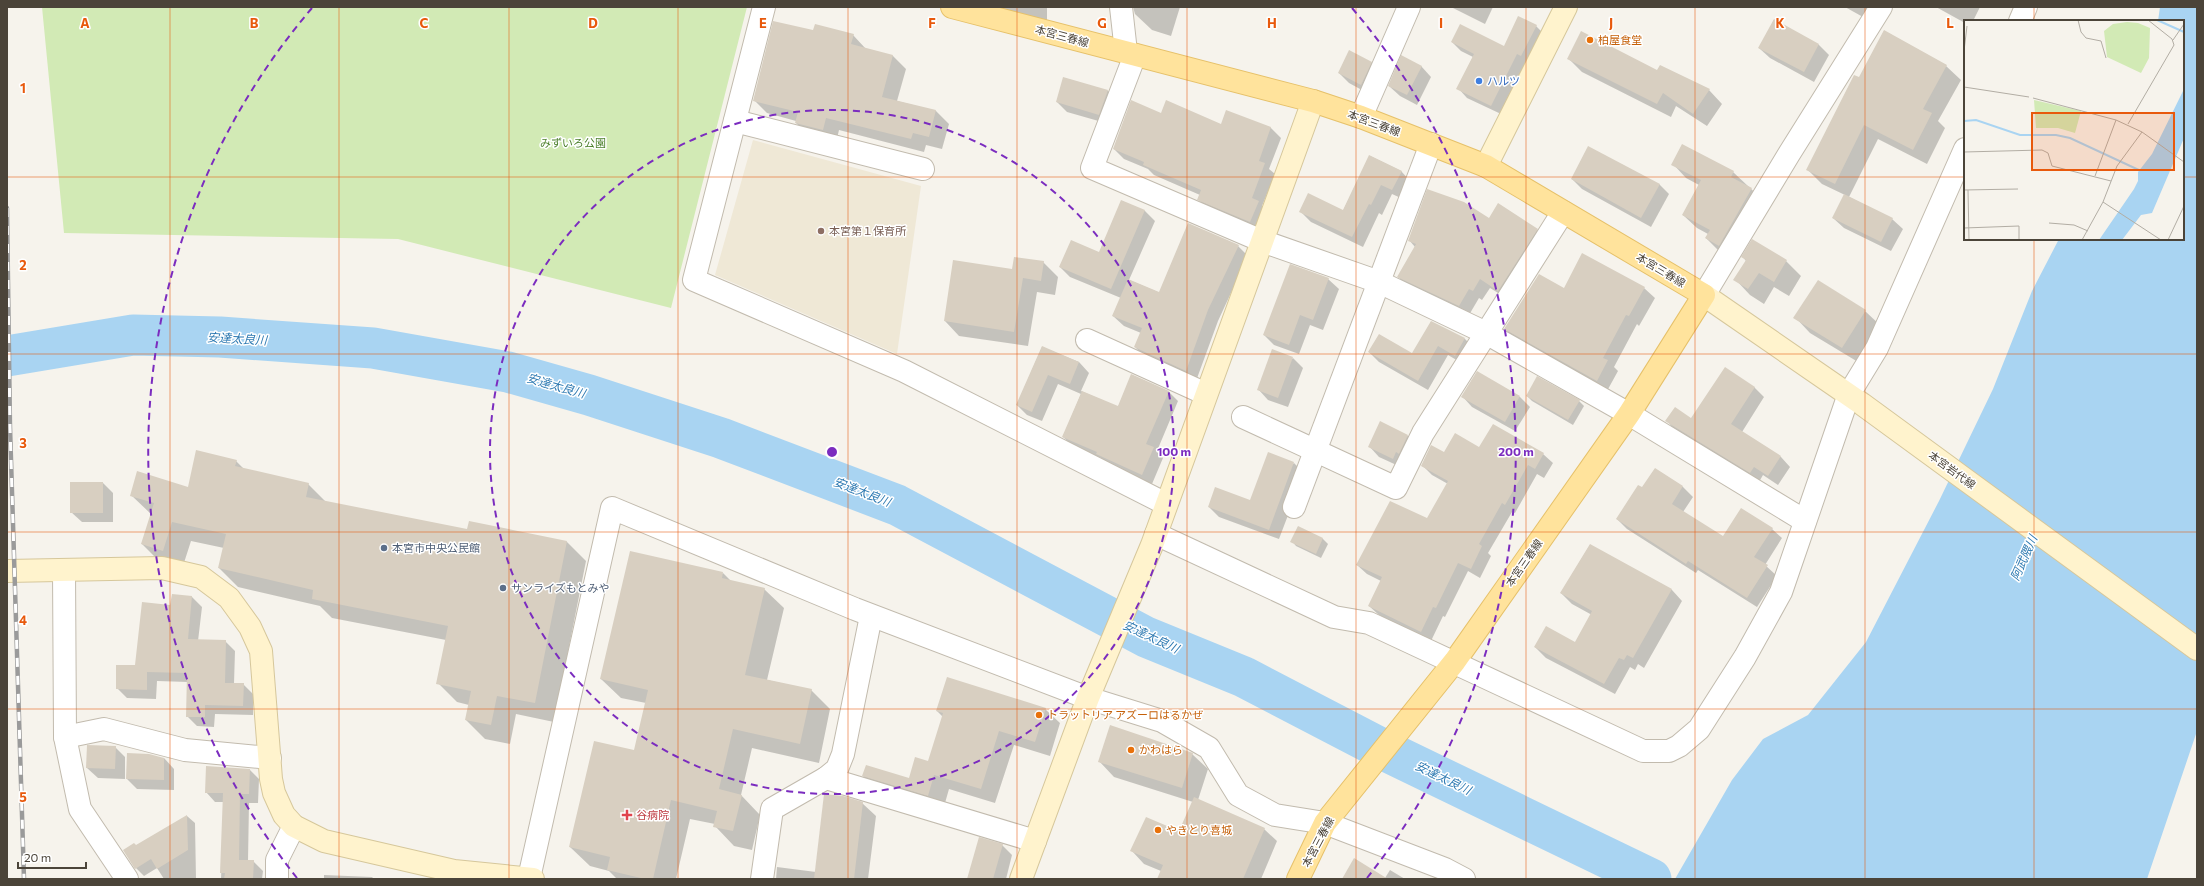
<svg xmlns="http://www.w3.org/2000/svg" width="2204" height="886" font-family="Commissioner,'Noto Sans JP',sans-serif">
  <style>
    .education { fill: #efe8d6 }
    .green { fill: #d2eab5 }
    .water { fill: #a9d4f2 }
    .shadow { fill: #0003 }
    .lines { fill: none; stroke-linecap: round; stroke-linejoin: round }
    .river { stroke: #a9d4f2; stroke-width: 41 }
    .building { fill: #d8cfc1 }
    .street-casing { stroke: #c2bbae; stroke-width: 24 }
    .secondary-casing { stroke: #d6c79b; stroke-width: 24 }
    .primary-casing { stroke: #e6c16a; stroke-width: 24 }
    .street { stroke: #fff; stroke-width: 22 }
    .secondary { stroke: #fff3cd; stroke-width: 22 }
    .primary { stroke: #ffe39c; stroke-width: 22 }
    .rail-casing { stroke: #9a9a9a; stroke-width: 4.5 }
    .rail { stroke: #fff; stroke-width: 3; stroke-dasharray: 9; stroke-linecap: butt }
    .grid { fill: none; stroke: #e8590c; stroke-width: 1; stroke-opacity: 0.55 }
    .ring { fill: none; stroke: #7b2cbf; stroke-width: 2; stroke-dasharray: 7 5 }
    .food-dot { fill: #e8710a; stroke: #fff; stroke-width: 1.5 }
    .shop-dot { fill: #3f7fe0; stroke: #fff; stroke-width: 1.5 }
    .education-dot { fill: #8d6e63; stroke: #fff; stroke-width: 1.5 }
    .service-dot { fill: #5c6f8a; stroke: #fff; stroke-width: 1.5 }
    .health-dot { fill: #e0444e; stroke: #fff; stroke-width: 1.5 }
    .labels { text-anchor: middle; stroke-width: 3; stroke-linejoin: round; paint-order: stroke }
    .street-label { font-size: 11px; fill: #4b4439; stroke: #fff }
    .food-label { font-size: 11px; fill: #c56008; stroke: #fff; text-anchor: start }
    .shop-label { font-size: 11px; fill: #366cbe; stroke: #fff; text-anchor: start }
    .park-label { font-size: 11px; fill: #4a7f2a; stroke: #fff }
    .education-label { font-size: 11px; fill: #785e54; stroke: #fff; text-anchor: start }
    .service-label { font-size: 11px; fill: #4e5e75; stroke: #fff; text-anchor: start }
    .health-label { font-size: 11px; fill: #be3a42; stroke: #fff; text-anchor: start }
    .water-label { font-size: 12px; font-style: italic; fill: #2e7ab2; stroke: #fff }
    .inset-river { fill: none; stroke: #a9d4f2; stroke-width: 2 }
    .inset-road { fill: none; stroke: #b2ada4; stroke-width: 1 }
    .view { fill: #e8590c; fill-opacity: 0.15; stroke: #e8590c; stroke-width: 2 }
    .inset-edge { fill: none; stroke: #4b4439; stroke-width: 2 }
    .grid-label { font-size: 13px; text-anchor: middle; font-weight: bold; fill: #e8590c; stroke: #fff; stroke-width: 3; stroke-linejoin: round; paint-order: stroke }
    .centre { fill: #7b2cbf; stroke: #fff; stroke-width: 2 }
    .ring-label { font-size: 12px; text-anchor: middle; font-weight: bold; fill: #7b2cbf; stroke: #fff; stroke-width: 3; stroke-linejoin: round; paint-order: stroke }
  </style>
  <rect width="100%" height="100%" fill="#f6f3ec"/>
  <!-- education -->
  <path class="education" d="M753,140L921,186L897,354L715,275Z"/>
  <!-- green -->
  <path class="green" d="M42,7H747L671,308L398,239L64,233Z"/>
  <!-- water -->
  <path class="water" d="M2160,7H2197V731L2147,879H1675L1732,780L1763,739L1808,715L1866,642L1939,501L1993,389L2032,291L2059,239H2183V21H2158Z"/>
  <!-- shadow -->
  <g class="shadow">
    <path d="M990,7H1047V22Z"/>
    <path d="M1133,7H1180L1171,36L1152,30L1135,14Z"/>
    <path d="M1451,7H1493L1485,24Z"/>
    <path d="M1845,7H1880L1872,22Z"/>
    <path d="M1936,7H1980L1973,21H1965V23Z"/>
    <path d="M1774,20L1819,45L1829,55L1814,82L1770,58L1759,48Z"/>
    <path d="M1536,26L1545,35L1501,114L1467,98L1458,88L1473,57L1461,51L1452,42L1504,47Z"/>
    <path d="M814,32L853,35L866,49L893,56L906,69L897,101L936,111L949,124L942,149L926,145L924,152L839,130L836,143L809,136L796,123V121L767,113L754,100Z"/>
    <path d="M1568,58L1709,90L1722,104L1707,126L1676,106L1671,117L1582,72Z"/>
    <path d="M1371,62L1381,73L1371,95L1349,83L1339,73Z"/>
    <path d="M1421,66L1431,77L1417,105L1400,96L1389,86Z"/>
    <path d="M1946,66L1961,80L1938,121L1945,128L1927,164L1878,139L1849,197L1892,219L1903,229L1891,251L1844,228L1833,218L1845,195L1822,184L1808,170L1859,78Z"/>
    <path d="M1064,78L1108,91L1118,101L1109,124L1067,112L1057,102Z"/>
    <path d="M1161,114L1221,125L1270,127L1281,138L1269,169L1275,174L1262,206L1268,212L1261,232L1209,210L1198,199L1200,195L1154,175L1148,169L1124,159L1114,149Z"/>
    <path d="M1370,156L1401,171L1411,182L1403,199L1392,194L1382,215L1379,213L1363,247L1311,222L1300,211H1343Z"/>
    <path d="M1673,164L1733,172L1765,202L1720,252L1706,238L1708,234L1697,228L1683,215L1699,185L1686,178Z"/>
    <path d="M1572,179L1659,184L1669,194L1651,227L1582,189Z"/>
    <path d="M1122,201L1145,211L1155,221L1129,280L1160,293L1238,246L1248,256L1218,321L1196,381L1145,357L1135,347L1141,333L1124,326L1113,316L1121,298L1070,277L1060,267L1100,253Z"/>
    <path d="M1490,219L1537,230L1546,239L1508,299L1490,288L1482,300L1479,298L1469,315L1408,286L1398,277L1415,247L1409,240Z"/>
    <path d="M1743,257L1786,261L1801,276L1789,296L1774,287L1764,304L1750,295L1735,279L1746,261Z"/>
    <path d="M1043,262L1058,277L1055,295L1037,292L1028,346L959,336L945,321L1013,270Z"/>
    <path d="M1328,279L1339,289L1323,330L1310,325L1299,354L1274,345L1264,335Z"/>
    <path d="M1644,288L1655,298L1639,326L1637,324L1614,367L1618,371L1607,391L1515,339L1505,329L1564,289Z"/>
    <path d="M1865,311L1881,326L1858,362L1810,333L1795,317Z"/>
    <path d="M1431,322L1465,339L1475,349L1465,365L1448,355L1428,390L1379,362L1369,352L1413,354Z"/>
    <path d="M1042,347L1079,362L1089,373L1081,391L1118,407L1132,375L1169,392L1178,401L1157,451L1163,458L1152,484L1107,464L1101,458L1073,446L1063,437L1081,394L1058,384L1042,421L1027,415L1017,405Z"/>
    <path d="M1293,358L1303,368L1288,407L1268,400L1258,389Z"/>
    <path d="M1754,387L1764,397L1742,432L1781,457L1790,467L1778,485L1763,475L1759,482L1676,431L1667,421L1691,419Z"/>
    <path d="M1462,396L1520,397L1530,407L1515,431L1472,407Z"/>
    <path d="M1527,396L1579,401L1584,406L1573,425L1532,401Z"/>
    <path d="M1408,436L1418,446L1403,468L1379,457L1369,446Z"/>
    <path d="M1480,449L1543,454L1553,463L1544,478L1537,474L1515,513L1512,512L1488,553L1491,556L1480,578L1468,571L1445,617L1443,616L1431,641L1379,615L1369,606L1381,581L1367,574L1357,565L1427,520L1448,484L1432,475L1422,465L1444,454Z"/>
    <path d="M236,461L245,470L308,484L326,502L468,530L470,523L567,542L586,561L554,722L516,714L510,744L485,739L466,720L469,705L457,702L438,683L446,640L332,618L320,606L238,587L219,568L224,548L191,541L182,569L161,563L142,544L152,515L131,495L188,488Z"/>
    <path d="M1294,463L1304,473L1279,539L1219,517L1209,507L1251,501Z"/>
    <path d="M1655,469L1683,487L1693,497L1683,512L1723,538L1772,529L1782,538L1765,565L1777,576L1757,607L1698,570L1696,573L1627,529L1617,519L1642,489Z"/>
    <path d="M103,483L113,493V522H82L71,512Z"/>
    <path d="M1298,527L1323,539L1328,544L1321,558L1296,546L1292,541Z"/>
    <path d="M1590,545L1672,590L1682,601L1644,668L1638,664L1635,670L1630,667L1615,694L1546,658L1535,647L1575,643L1592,615L1572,604L1561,593Z"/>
    <path d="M723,573L731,581L764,589L784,608L767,680L811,690L830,709L819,763L752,748L741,795L760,815L752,850L734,846L715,826V824L690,819L676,879H617L609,871L590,866L570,847L635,751L646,703L621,698L601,679Z"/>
    <path d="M173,595L192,597L202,607L198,641H225L235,651L234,684H243L253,694V715L215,714L214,727L197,726L187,716L188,682L157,681L156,699L127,698L117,688L136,666L171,606Z"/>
    <path d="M1045,709L1060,723L1050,756L1014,745L995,803L949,789L943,810L878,790L863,776L909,779L929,763L943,717L937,711Z"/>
    <path d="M115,747L125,757V779L98,778L87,768Z"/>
    <path d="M1192,754L1208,769L1198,800L1264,829L1277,841L1261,879H1158L1161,871L1144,864L1132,851L1180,833L1193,802L1114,777L1099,761Z"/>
    <path d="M164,758L174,769V790L137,789L127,779Z"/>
    <path d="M250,770L259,779L258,803H249L248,861H253L263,871L262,879H221L224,802H215L206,792Z"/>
    <path d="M862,803L876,816L868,879H776L777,867L816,872Z"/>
    <path d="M187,816L195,823L196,879H164L157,868L144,876L136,868V846Z"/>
    <path d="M1002,845L1012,855L1006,879H969Z"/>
    <path d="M1390,870L1405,879H1343L1385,878Z"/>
    <path d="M324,875L372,877L374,879H324Z"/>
  </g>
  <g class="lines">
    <!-- river -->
    <path class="river" d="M7,356L133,335L220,337L373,348L508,372L589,395L721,438L897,505L1146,637L1244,677L1386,751L1651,879"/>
  </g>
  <!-- building -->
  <g class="building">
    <path d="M1518,16L1537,25L1521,56L1517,54L1491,106L1456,89L1474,54L1451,42L1460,24L1504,46Z"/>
    <path d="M1774,19L1819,44L1804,72L1758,48Z"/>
    <path d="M773,21L813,30L815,24L854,34L851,44L893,55L882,97L936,110L929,137L913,133L911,139L826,118L823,130L795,123L798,112L753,101Z"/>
    <path d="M1884,30L1947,65L1923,109L1932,113L1913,150L1864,125L1835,184L1806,170L1854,75L1859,77Z"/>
    <path d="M1581,31L1657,70L1660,65L1710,89L1693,114L1663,93L1657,104L1567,59Z"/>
    <path d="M1349,50L1372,62L1361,85L1338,73Z"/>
    <path d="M1401,55L1422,66L1407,95L1388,86Z"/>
    <path d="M1063,77L1108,90L1099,115L1056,102Z"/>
    <path d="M1131,100L1161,113L1166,100L1221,124L1226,110L1271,127L1259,161L1265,163L1252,198L1259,201L1250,222L1197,200L1201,190L1143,165L1144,162L1113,149Z"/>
    <path d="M1682,144L1734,171L1731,177L1752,188L1719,246L1705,238L1710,230L1682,215L1701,180L1671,165Z"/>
    <path d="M1588,146L1660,184L1641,218L1571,179Z"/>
    <path d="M1369,155L1402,171L1392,190L1381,185L1371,205L1369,204L1352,237L1299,212L1308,193L1343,210Z"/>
    <path d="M1427,189L1464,202L1489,218L1498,203L1538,229L1498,291L1480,279L1473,291L1469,289L1459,306L1397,277L1416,244L1408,241Z"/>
    <path d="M1844,194L1893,218L1881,242L1832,218Z"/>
    <path d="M1121,200L1145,210L1111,289L1059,267L1071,240L1099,252Z"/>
    <path d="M1188,223L1239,245L1208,310L1186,371L1134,347L1142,328L1112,316L1128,279L1159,292Z"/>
    <path d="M1752,239L1787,260L1774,282L1759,273L1748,289L1733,280L1746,260L1741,257Z"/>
    <path d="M1582,253L1645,287L1629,316L1626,315L1603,358L1608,360L1597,381L1504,329L1539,274L1564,288Z"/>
    <path d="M1014,257L1044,261L1041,281L1023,278L1014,332L944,321L953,260L1012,269Z"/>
    <path d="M1290,264L1329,278L1313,320L1300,315L1289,345L1263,335Z"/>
    <path d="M1818,280L1866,310L1842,348L1793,318Z"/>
    <path d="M1431,321L1465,338L1455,356L1438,346L1418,381L1368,352L1379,334L1412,353Z"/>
    <path d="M1042,346L1079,362L1070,384L1048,375L1032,412L1016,405Z"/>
    <path d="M1272,349L1293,357L1278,398L1257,390Z"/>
    <path d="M1725,367L1755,387L1731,424L1781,456L1768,476L1754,467L1750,473L1665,421L1675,407L1691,418Z"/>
    <path d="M1477,371L1520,396L1505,422L1461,397Z"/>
    <path d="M1131,374L1169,391L1146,444L1154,447L1142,475L1096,454L1097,452L1062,437L1082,391L1118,406Z"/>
    <path d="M1537,376L1580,400L1568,420L1526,396Z"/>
    <path d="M1380,421L1408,435L1399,454L1396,452L1393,459L1368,447Z"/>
    <path d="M1493,424L1544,453L1535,469L1528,465L1505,505L1502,503L1479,544L1482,546L1471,569L1458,563L1436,608L1433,607L1421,632L1368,606L1382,577L1356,565L1390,501L1427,518L1448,481L1421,466L1431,445L1444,452L1455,433L1479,447Z"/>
    <path d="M196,450L237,460L235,466L309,483L306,497L467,529L469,521L567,541L535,703L497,696L491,725L465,720L471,691L436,684L448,626L312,599L313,590L218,568L226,534L172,522L163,551L141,544L154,503L130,496L137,471L188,487Z"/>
    <path d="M1268,452L1294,462L1269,530L1208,507L1215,487L1250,500Z"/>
    <path d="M1655,468L1683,486L1672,504L1723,536L1741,508L1773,528L1754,557L1768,565L1747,598L1688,561L1686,564L1616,519L1638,485L1642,487Z"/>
    <rect x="70" y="482" width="33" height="31"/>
    <path d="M1298,526L1323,538L1316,554L1290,542Z"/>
    <path d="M1590,544L1672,589L1633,658L1627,655L1624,660L1619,658L1604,684L1534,647L1546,626L1575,642L1592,611L1560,593Z"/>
    <path d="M630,551L723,572L722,578L765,588L745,675L812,689L800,744L733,729L719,789L742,795L733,831L713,827L717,811L671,800L653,879H645L607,870L610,857L569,847L594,741L634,750L648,690L600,679Z"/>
    <path d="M172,594L192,596L188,639L226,640L225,683H244L243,706L205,705V717H186L187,673L147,672V690L116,689V665H135L142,602L170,605Z"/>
    <path d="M947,677L1046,708L1035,742L999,731L981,789L934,775L928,796L862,776L866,765L909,778L915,757L928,761L943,713L936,711Z"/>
    <path d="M1110,725L1193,753L1182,788L1098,762Z"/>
    <path d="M87,745L116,746L115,769L86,768Z"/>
    <path d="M127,753L149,754L164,758V780L126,779Z"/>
    <path d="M206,766L250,769L249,794H240L239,860H254L253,879H224L225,873H220L223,793H205Z"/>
    <path d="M824,794L843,796L863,802L854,879H814Z"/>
    <path d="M1194,797L1265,828L1243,879H1157L1163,865L1130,851L1146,817L1179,831Z"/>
    <path d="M187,815L188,850L157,869L151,859L135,869L123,850L134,843L136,845Z"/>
    <path d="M979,837L1003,844L993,879H967Z"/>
    <path d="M1354,858L1388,879H1342Z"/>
  </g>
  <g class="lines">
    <!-- street casing -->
    <g class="street-casing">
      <g id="street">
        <path d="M764,7L694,280L904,371L1166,504"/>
        <path d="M1121,7L1126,52"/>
        <path d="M2020,21L2026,7"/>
        <path d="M1135,55L1092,168L1262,241L1379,282L1486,333L1629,414L1805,521"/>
        <path d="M1361,117L1409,7"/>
        <path d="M735,121L923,169"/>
        <path d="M1704,295L1789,154L1881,7"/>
        <path d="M1087,340L1206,394"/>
        <path d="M1243,417L1396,488L1423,433L1563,212"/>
        <path d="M1294,507L1431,144"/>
        <path d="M1156,534L1334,617L1369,623L1643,751H1669L1679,746L1699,729L1745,657L1781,592L1849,394L1877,348L1965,149"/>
        <path d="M64,570L65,737L80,809L127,879"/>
        <path d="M65,737L104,729L185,750L270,758"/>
        <path d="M826,778L1035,841"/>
        <path d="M529,878L612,508L855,609L1088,698L1162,721L1209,748L1238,795L1275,815L1325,823L1445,869L1464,879"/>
        <path d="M277,879V860L294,826"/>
        <path d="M762,879L772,809L826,778L837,769L843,754L871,616"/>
      </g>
    </g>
    <!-- secondary casing -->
    <g class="secondary-casing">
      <g id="secondary">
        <path d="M1486,166L1566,7"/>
        <path d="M1704,295L1862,404L2197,649"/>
        <path d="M7,571L162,568L201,577L229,598L250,627L261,651L271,779L274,793L284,815L294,826L324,841L454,871L533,879"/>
        <path d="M1021,879L1088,698L1152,545L1313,101"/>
      </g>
    </g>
    <!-- primary casing -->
    <g class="primary-casing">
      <path id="primary" d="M952,7L1313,101L1361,117L1486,166L1704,295L1629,414L1455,661L1325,823L1298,879"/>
    </g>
    <!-- street -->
    <use href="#street" class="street"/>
    <!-- secondary -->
    <use href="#secondary" class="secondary"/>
    <!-- primary -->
    <use href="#primary" class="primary"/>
    <!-- rail casing -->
    <g class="rail-casing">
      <path id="rail" d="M7,208L10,427L24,879"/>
    </g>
    <!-- rail -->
    <use href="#rail" class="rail"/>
  </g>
  <!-- grid -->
  <path class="grid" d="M170,7V879M339,7V879M509,7V879M678,7V879M848,7V879M1017,7V879M1187,7V879M1356,7V879M1526,7V879M1695,7V879M1865,7V879M2034,7V21M7,177H1965M2183,177H2197M2034,239V879M7,354H2197M7,532H2197M7,709H2197"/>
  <!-- distance rings -->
  <g class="ring">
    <circle cx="832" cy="452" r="342"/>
    <path d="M297 878A684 684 0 0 1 312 8M1352 8A684 684 0 0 1 1367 878"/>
  </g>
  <!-- markers -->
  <g class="food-dot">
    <circle cx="1590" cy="40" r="4"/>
    <circle cx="1039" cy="715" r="4"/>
    <circle cx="1131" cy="750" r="4"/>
    <circle cx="1158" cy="830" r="4"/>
  </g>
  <circle class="shop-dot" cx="1479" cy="81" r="4"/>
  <circle class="education-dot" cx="821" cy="231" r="4"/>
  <g class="service-dot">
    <circle cx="384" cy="548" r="4"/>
    <circle cx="503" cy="588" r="4"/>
  </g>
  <path class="health-dot" d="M625 809h4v4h4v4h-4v4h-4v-4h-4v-4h4z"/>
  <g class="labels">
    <!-- street labels -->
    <g class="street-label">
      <text transform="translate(1062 36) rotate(15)" y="4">本宮三春線</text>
      <text transform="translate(1374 123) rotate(20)" y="4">本宮三春線</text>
      <text transform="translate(1661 270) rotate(31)" y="4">本宮三春線</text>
      <text transform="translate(1952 470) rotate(36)" y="4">本宮岩代線</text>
      <text transform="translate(1524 563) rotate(-55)" y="4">本宮三春線</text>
      <text transform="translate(1318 842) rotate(-62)" y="4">本宮三春線</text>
    </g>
    <!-- food labels -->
    <g class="food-label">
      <text x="1598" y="44">柏屋食堂</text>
      <text x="1047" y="719">トラットリア アズーロはるかぜ</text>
      <text x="1139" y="754">かわはら</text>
      <text x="1166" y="834">やきとり喜城</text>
    </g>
    <!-- shop labels -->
    <g class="shop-label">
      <text x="1487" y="85">ハルツ</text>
    </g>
    <!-- park labels -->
    <g class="park-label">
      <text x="573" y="147">みずいろ公園</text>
    </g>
    <!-- education labels -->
    <g class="education-label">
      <text x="829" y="235">本宮第１保育所</text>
    </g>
    <!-- service labels -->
    <g class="service-label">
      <text x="392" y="552">本宮市中央公民館</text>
      <text x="511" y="592">サンライズもとみや</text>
    </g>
    <!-- health labels -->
    <g class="health-label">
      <text x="636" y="819">谷病院</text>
    </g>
    <!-- water labels -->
    <g class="water-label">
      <text transform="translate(237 339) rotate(3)" y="4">安達太良川</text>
      <text transform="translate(556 386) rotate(16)" y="4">安達太良川</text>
      <text transform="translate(862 492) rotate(21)" y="4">安達太良川</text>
      <text transform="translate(2024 558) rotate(-66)" y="4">阿武隈川</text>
      <text transform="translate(1151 637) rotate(25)" y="4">安達太良川</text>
      <text transform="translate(1443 778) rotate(26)" y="4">安達太良川</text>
    </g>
  </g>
  <!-- overview -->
  <g transform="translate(1964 20)">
    <rect width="220" height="220" fill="#f6f3ec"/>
    <path d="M163,2L174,3L186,8L185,38L177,53L143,37L140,11L149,4ZM70,80L117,91L111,113L94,108H72Z" fill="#d2eab5"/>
    <path d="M220,69V118L188,193L177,195L158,220H135L170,169L174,161V152L188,134Z" fill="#a9d4f2"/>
    <path class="inset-river" d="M193,0L220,12M0,101L12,100L56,115H92L106,118L177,151"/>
    <path class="inset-road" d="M114,0L117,12L122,18L137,21L142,38M209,20L220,4M0,31L3,6M0,67L65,77M69,78L152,100L178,112L153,146L139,182L118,220M164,104L210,25L208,19L184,0M178,112L220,142M0,132L78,130L84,133L88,146L147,161M131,156L152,100M0,170L54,169M4,170L5,220M139,182L197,220M85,203L110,205L124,211M0,208L55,206V220M204,220L220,186"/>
    <path class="view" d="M68,93H210V150H68Z"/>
    <rect width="220" height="220" class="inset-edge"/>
  </g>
  <g class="grid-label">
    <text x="85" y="28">A</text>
    <text x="254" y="28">B</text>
    <text x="424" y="28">C</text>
    <text x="593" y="28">D</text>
    <text x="763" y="28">E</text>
    <text x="932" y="28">F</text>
    <text x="1102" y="28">G</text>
    <text x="1272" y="28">H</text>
    <text x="1441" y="28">I</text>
    <text x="1611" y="28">J</text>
    <text x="1780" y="28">K</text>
    <text x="1950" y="28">L</text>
    <text x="23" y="93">1</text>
    <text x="23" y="270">2</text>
    <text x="23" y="448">3</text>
    <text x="23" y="625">4</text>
    <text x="23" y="802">5</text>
  </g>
  <circle cx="832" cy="452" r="6" class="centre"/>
  <g class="ring-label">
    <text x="1174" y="456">100 m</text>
    <text x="1516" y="456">200 m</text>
  </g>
  <!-- border -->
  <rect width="2204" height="886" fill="none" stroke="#4b4439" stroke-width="16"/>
  <!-- scale -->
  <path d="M18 862v6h68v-6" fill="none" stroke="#4b4439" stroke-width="2"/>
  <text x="24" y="862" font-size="12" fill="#4b4439" stroke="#ffffff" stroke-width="3" paint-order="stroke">20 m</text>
</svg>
